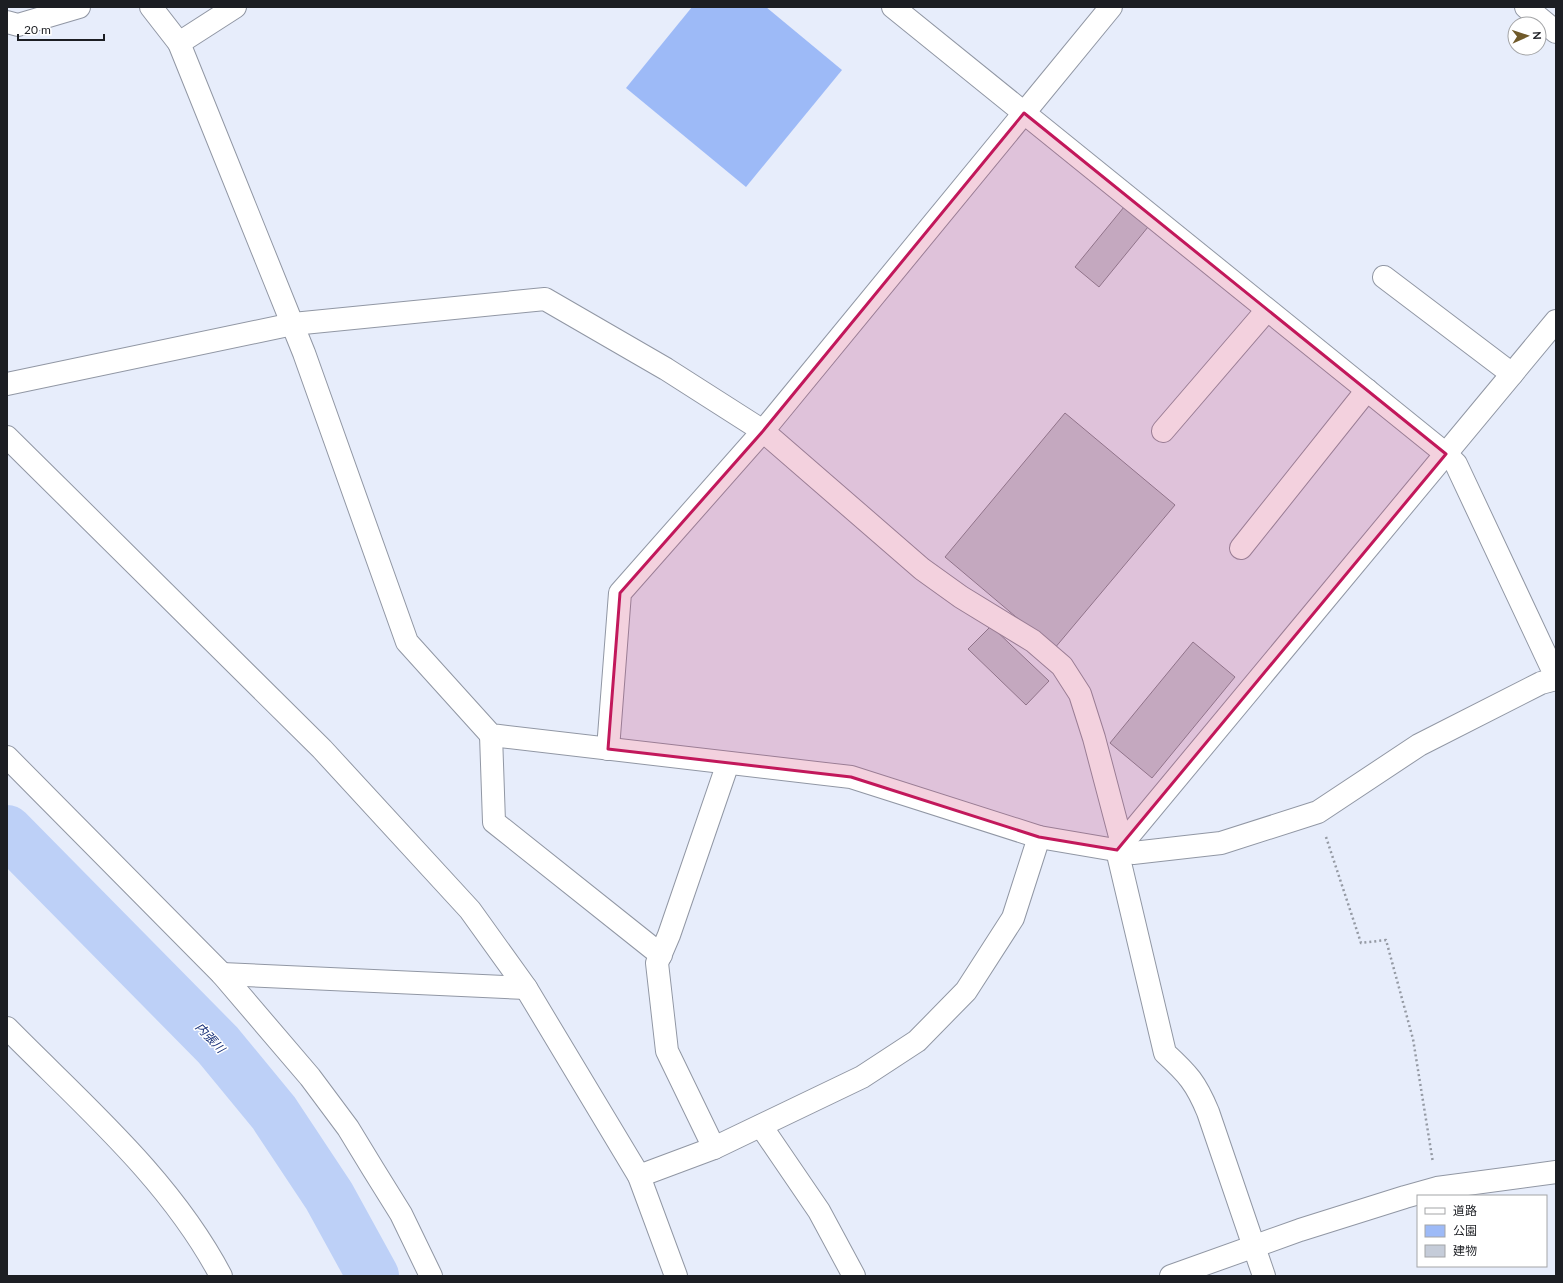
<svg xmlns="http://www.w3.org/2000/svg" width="1563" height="1283" font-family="Lato,'Noto Sans JP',sans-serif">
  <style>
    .green { fill: #9dbaf7 }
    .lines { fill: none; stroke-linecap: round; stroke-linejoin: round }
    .river { stroke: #bdd0f7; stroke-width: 52 }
    .building { fill: #c5ccd9; stroke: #848a96 }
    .minor-casing { stroke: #9197a4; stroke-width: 24 }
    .tertiary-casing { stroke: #9197a4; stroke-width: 24 }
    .path { stroke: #959aa4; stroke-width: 2.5; stroke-dasharray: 2 3; stroke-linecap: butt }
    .minor { stroke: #fff; stroke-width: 22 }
    .tertiary { stroke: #fff; stroke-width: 22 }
    .marked { fill: #c2185b; fill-opacity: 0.2; stroke: #c2185b; stroke-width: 3; stroke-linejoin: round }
    .labels { text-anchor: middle; stroke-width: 3; stroke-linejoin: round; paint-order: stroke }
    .water-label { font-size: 12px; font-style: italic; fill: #132c75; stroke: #fff }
  </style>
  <rect width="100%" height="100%" fill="#e7edfb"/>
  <!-- green -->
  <path class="green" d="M692,7H766L842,70L746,187L626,88Z"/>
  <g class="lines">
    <!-- river -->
    <path class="river" d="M7,831L218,1045L274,1113L329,1196L373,1276"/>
  </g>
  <!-- building -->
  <g class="building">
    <path d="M1124,207L1148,227L1099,287L1075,267Z"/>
    <path d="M1065,413L1175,505L1054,649L945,557Z"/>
    <path d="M991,626L1049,681L1026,705L968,649Z"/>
    <path d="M1193,642L1235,677L1152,778L1110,743Z"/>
  </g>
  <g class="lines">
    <!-- minor casing -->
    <g class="minor-casing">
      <g id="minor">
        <path d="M151,7L179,43L304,353L407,642L491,735L851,777L1039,837L1133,853L1221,843L1318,812L1419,745L1541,683L1556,679"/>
        <path d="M893,7L1446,454L1456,464L1556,677"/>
        <path d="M1526,7L1556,32"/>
        <path d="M7,22L18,25L79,7"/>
        <path d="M179,43L235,7"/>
        <path d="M1384,277L1512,374"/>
        <path d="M7,384L293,324L545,299L666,369L763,431L922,569L961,597L1033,641L1062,666L1080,694L1094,738L1122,844"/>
        <path d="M1163,431L1267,310"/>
        <path d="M7,437L322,749L470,910L526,988L639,1176L676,1276"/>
        <path d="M1241,548L1367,390"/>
        <path d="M491,735L494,822L661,955"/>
        <path d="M608,749L620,593L763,431L1111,7"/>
        <path d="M222,974L526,988"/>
        <path d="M7,1028C83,1105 170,1179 221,1276"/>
        <path d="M761,1126L819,1211L854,1276"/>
        <path d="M714,1148L667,1051L657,963L669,935L728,763"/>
        <path d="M639,1176L714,1148L862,1077L917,1041L966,991L1013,918L1039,837"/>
        <path d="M1171,1276L1300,1230L1405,1197L1437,1188L1556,1172"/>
        <path d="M1264,1276L1208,1112C1196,1083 1188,1074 1165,1053L1117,850L1556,321"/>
      </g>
    </g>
    <!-- tertiary casing -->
    <g class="tertiary-casing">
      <path id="tertiary" d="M7,757L222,974L310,1077L348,1128L373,1169L401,1214L431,1276"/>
    </g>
    <!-- path -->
    <path class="path" d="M1326,837L1361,943L1386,940L1413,1039L1433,1163"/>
    <!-- minor -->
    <use href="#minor" class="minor"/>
    <!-- tertiary -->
    <use href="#tertiary" class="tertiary"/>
  </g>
  <!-- marked area -->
  <path class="marked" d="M1024,113L1446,454L1117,850L1039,837L851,777L608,749L620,593L763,431Z"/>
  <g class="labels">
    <!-- water labels -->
    <g class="water-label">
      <text transform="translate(210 1038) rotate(47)" y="4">内張川</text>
    </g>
  </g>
  <!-- border -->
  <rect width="1563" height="1283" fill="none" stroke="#1c1e23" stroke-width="16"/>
  <!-- legend -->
  <rect x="1417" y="1195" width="130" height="72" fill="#ffffff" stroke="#a4a5a7"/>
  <rect x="1425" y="1208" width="20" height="6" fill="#ffffff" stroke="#a4a5a7"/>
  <text x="1453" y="1215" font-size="12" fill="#1c1e23">道路</text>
  <rect x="1425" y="1225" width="20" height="12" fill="#9dbaf7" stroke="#a4a5a7"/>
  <text x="1453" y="1235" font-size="12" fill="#1c1e23">公園</text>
  <rect x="1425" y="1245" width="20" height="12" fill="#c5ccd9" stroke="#a4a5a7"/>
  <text x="1453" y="1255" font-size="12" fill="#1c1e23">建物</text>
  <!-- north arrow -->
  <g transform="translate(1527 36) rotate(87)"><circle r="19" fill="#ffffff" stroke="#a4a5a7"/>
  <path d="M0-3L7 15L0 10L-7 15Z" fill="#705a2a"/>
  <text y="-6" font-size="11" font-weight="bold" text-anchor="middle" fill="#1c1e23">N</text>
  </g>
  <!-- scale -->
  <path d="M18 34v6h86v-6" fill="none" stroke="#1c1e23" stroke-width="2"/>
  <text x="24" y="34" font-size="12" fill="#1c1e23" stroke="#ffffff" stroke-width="3" paint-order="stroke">20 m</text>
</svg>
